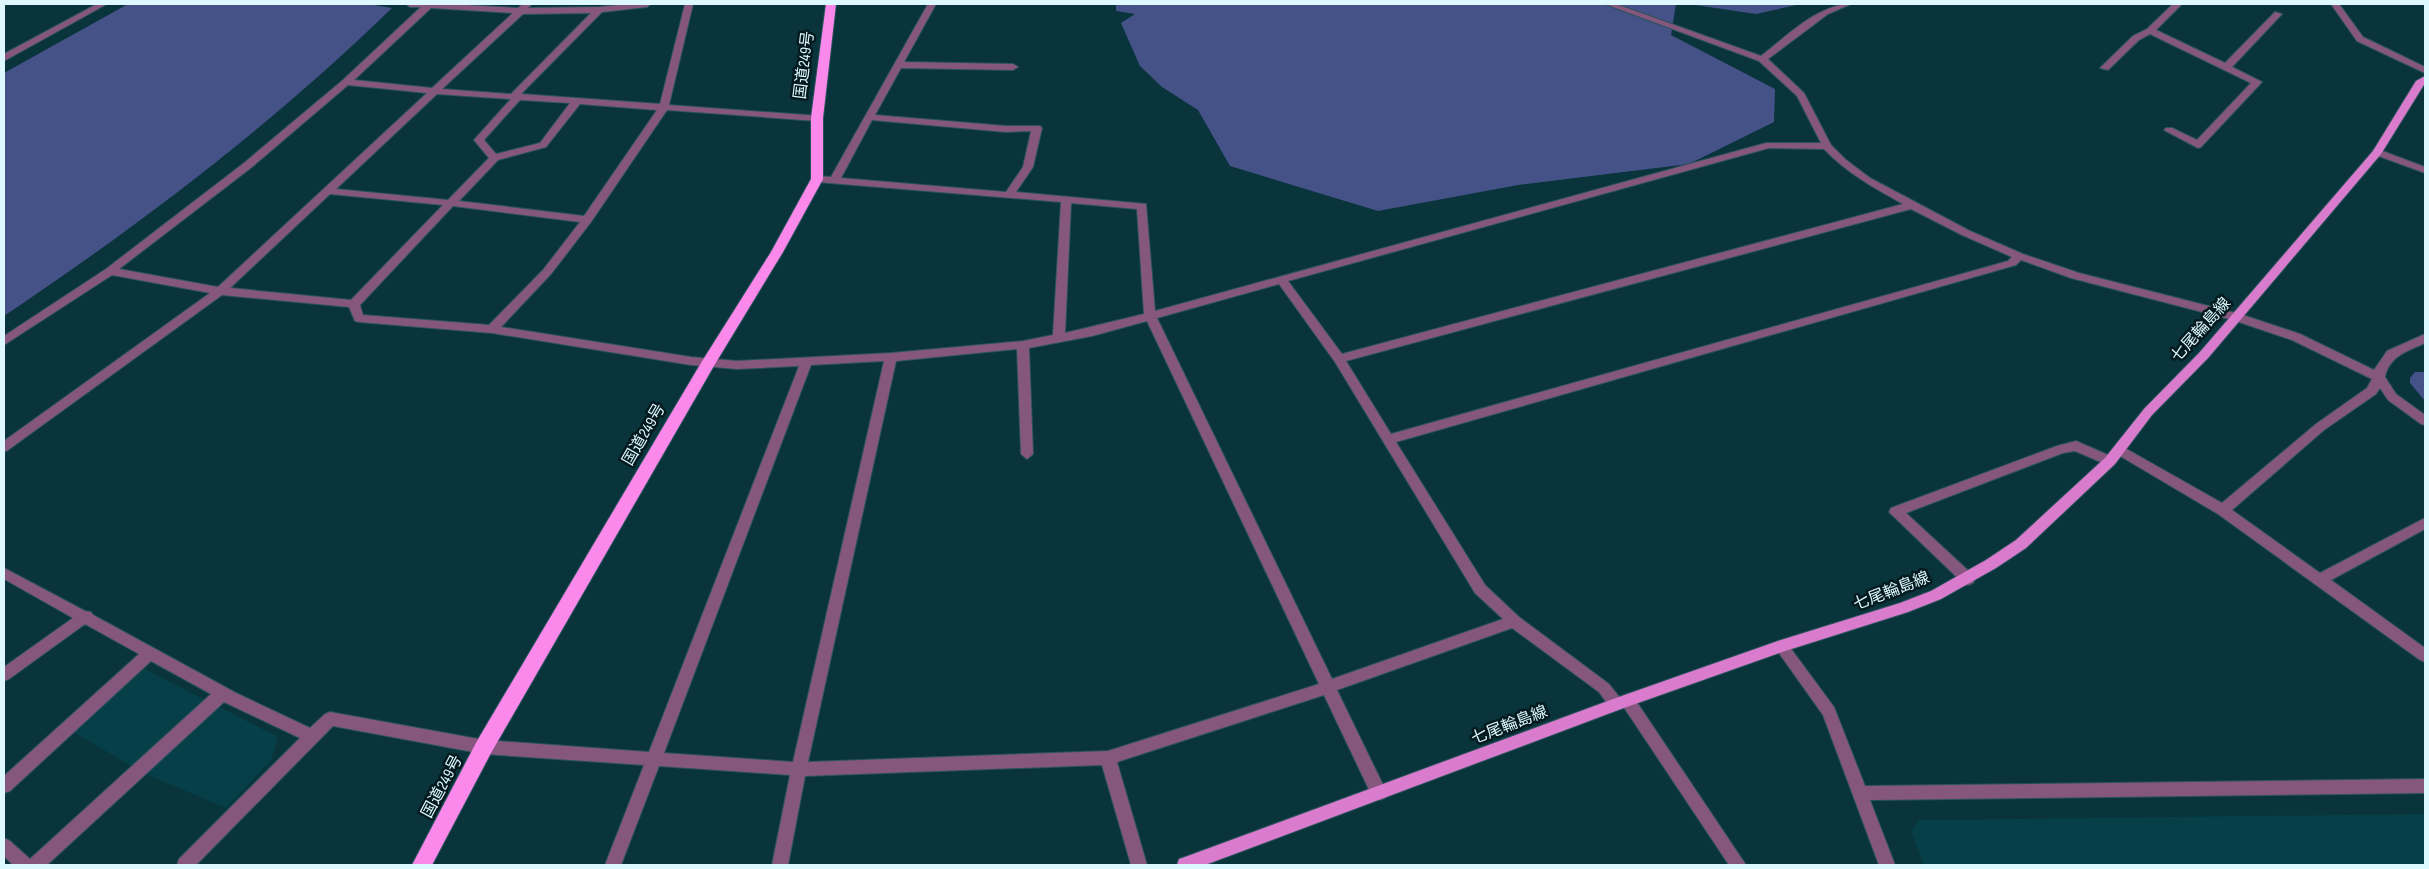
<svg xmlns="http://www.w3.org/2000/svg" width="2429" height="869" font-family="'Sofia Sans Condensed','Noto Sans JP',sans-serif">
  <style>
    .built { fill: #063f48 }
    .green { fill: #455288 }
    .lines { fill: none; stroke-linecap: round; stroke-linejoin: round }
    .minor-casing { stroke: #2b535b; stroke-width: 2 }
    .major-casing { stroke: #2b535b; stroke-width: 2 }
    .highway-casing { stroke: #2b535b; stroke-width: 2 }
    .minor { fill: #85577e; fill-rule: evenodd }
    .major { fill: #d97ccd; fill-rule: evenodd }
    .highway { fill: #fb89ec; fill-rule: evenodd }
    .labels { text-anchor: middle; stroke-width: 5; stroke-linejoin: round; paint-order: stroke }
    .street-label { font-size: 16px; fill: #ddf8fe; stroke: #041a1e }
  </style>
  <rect width="100%" height="100%" fill="#09343c"/>
  <!-- built -->
  <g class="built">
    <path d="M143,668L278,737L271,760L226,808L141,772L72,731Z"/>
    <path d="M2425,814V865H1924L1911,831L1919,820Z"/>
  </g>
  <!-- green -->
  <g class="green">
    <path d="M128,4H368L392,8C274,123 141,224 4,316V73Z"/>
    <path d="M1116,4H1676L1671,35L1775,89L1774,122L1689,164L1518,185L1378,211L1230,166L1198,110L1162,87L1140,66L1121,23L1135,14L1116,11Z"/>
    <path d="M1689,4H1801L1756,14Z"/>
    <path d="M2415,372H2425V401L2410,383V378Z"/>
  </g>
  <g class="lines">
    <!-- minor casing -->
    <g class="minor-casing">
      <g id="minor">
        <path d="M97,4H107L4,61V54Z"/>
        <path d="M406,4H447L518,8L523,4H532L528,8L599,7L628,4H651L647,7L602,12L521,94L660,104L685,4H693L669,105L820,116V120L817,121L667,110L591,222L551,274L501,327L691,357L737,361L891,353L1023,341L1053,335L1061,202L817,182L812,179L817,176L831,177L928,4H936L904,62L1013,64L1018,67L1013,70L901,68L875,115L1006,126H1040L1042,128L1033,167L1016,192L1146,204L1155,311L1766,143H1821L1797,96L1759,61L1605,4H1616L1761,56C1786,37 1818,4 1851,4L1828,14L1768,59L1804,93L1831,145L1845,159L1870,178L1970,231L2023,254L2079,273L2240,314L2300,334L2374,370L2387,351L2425,334V343C2408,351 2389,356 2385,377L2396,394L2425,415V425L2421,424L2388,400L2380,388L2376,394L2324,430L2232,510L2320,573L2425,518V529L2331,580L2425,648V662L2420,660L2218,514L2115,453L2113,450L2119,445L2123,447L2222,503L2316,424L2367,388L2372,379L2292,340L2233,320L2071,278L2021,260L2016,265L1396,442L1485,585L1519,617L1609,684L1620,698L1627,694L1632,695L1746,865H1729L1623,706L1616,710L1611,709L1599,692L1512,628L1337,690L1387,793L1385,798L1379,800L1373,798L1324,695L1117,762L1147,865H1131L1102,765L805,776L788,865H772L790,775L659,766L621,865H605L644,765L484,754L333,726L196,865H177L179,859L300,738L224,702L47,865H13L4,856V838L10,841L30,859L211,694L151,661L10,791L4,793V776L139,654L85,624L9,679L4,681V667L73,618L4,579V568L85,611L91,612L93,615L236,693L310,728L325,714L330,712L484,740L649,752L799,366L737,369L691,365L492,333L359,322L355,321L349,307L222,295L8,450L4,452V441L210,293L112,275L4,345V336L106,269L244,163L343,80L421,7H410ZM431,8L513,13L432,88L354,80ZM591,13L511,94L442,89L523,14ZM348,85L427,93L218,287L119,269L252,167ZM437,94L511,99L474,140L489,158L448,200L336,189ZM520,100L570,103L540,143L496,154L484,140ZM580,104L657,110L584,216L459,201L498,160L546,147ZM872,120L1006,132L1031,131L1023,167L1006,192L841,178ZM1769,148L1824,149C1847,173 1874,188 1903,204L1342,354L1288,281ZM330,194L443,205L351,300L230,288ZM1071,203L1137,209L1144,314L1065,333ZM453,206L580,222L543,270L489,325L363,315L360,305ZM1911,209L1962,235L2012,257L2008,261L1391,434L1346,361ZM1279,284L1335,362L1475,593L1503,619L1332,679L1157,318ZM1147,321L1319,684L1108,751L808,762L896,361L1017,349L1021,454L1027,459L1033,454L1029,348L1092,336ZM884,361L793,762L664,753L811,365Z"/>
        <path d="M2173,4H2182L2156,30L2225,63L2275,12L2282,14L2232,67L2262,82L2201,147L2198,148L2164,130L2166,128H2172L2197,140L2251,83L2150,34L2139,40L2108,70L2100,68L2133,36L2147,29Z"/>
        <path d="M2331,4H2339L2363,37L2425,67V73L2357,41Z"/>
        <path d="M2377,149L2425,167V173L2373,154V150Z"/>
        <path d="M2076,441L2115,458L2116,461L2110,466L2075,451L2063,453L1906,513L1973,575L1975,579L1973,583L1968,585L1963,583L1889,512L1891,508L2057,446Z"/>
        <path d="M1781,640L1786,642L1834,707L1865,786L2425,779V793L1870,800L1895,865H1879L1823,715L1774,646L1776,642Z"/>
      </g>
    </g>
    <!-- major casing -->
    <g class="major-casing">
      <path id="major" d="M2425,76V83L2381,154L2208,358L2152,415L2115,464L2026,548L1996,568L1941,599L1908,612L1782,652L1621,709L1205,865H1177L1179,859L1185,857L1616,698L1781,640L1900,603L1931,591L1986,560L2016,540L2105,458L2144,409L2200,352L2373,151L2416,81Z"/>
    </g>
    <!-- highway casing -->
    <g class="highway-casing">
      <path id="highway" d="M826,4H836L823,118V179L783,252L715,364L491,753L432,865H412L477,741L701,363L771,252L811,179V118Z"/>
    </g>
    <!-- minor -->
    <use href="#minor" class="minor"/>
    <!-- major -->
    <use href="#major" class="major"/>
    <!-- highway -->
    <use href="#highway" class="highway"/>
  </g>
  <g class="labels">
    <!-- street labels -->
    <g class="street-label">
      <text transform="translate(803 65) rotate(-83)" y="6">国道249号</text>
      <text transform="translate(2200 329) rotate(-48)" y="6">七尾輪島線</text>
      <text transform="translate(643 434) rotate(-60)" y="6">国道249号</text>
      <text transform="translate(1891 590) rotate(-21)" y="6">七尾輪島線</text>
      <text transform="translate(1509 724) rotate(-21)" y="6">七尾輪島線</text>
      <text transform="translate(441 786) rotate(-62)" y="6">国道249号</text>
    </g>
  </g>
  <!-- border -->
  <rect width="2429" height="869" fill="none" stroke="#ddf8fe" stroke-width="10"/>
</svg>
